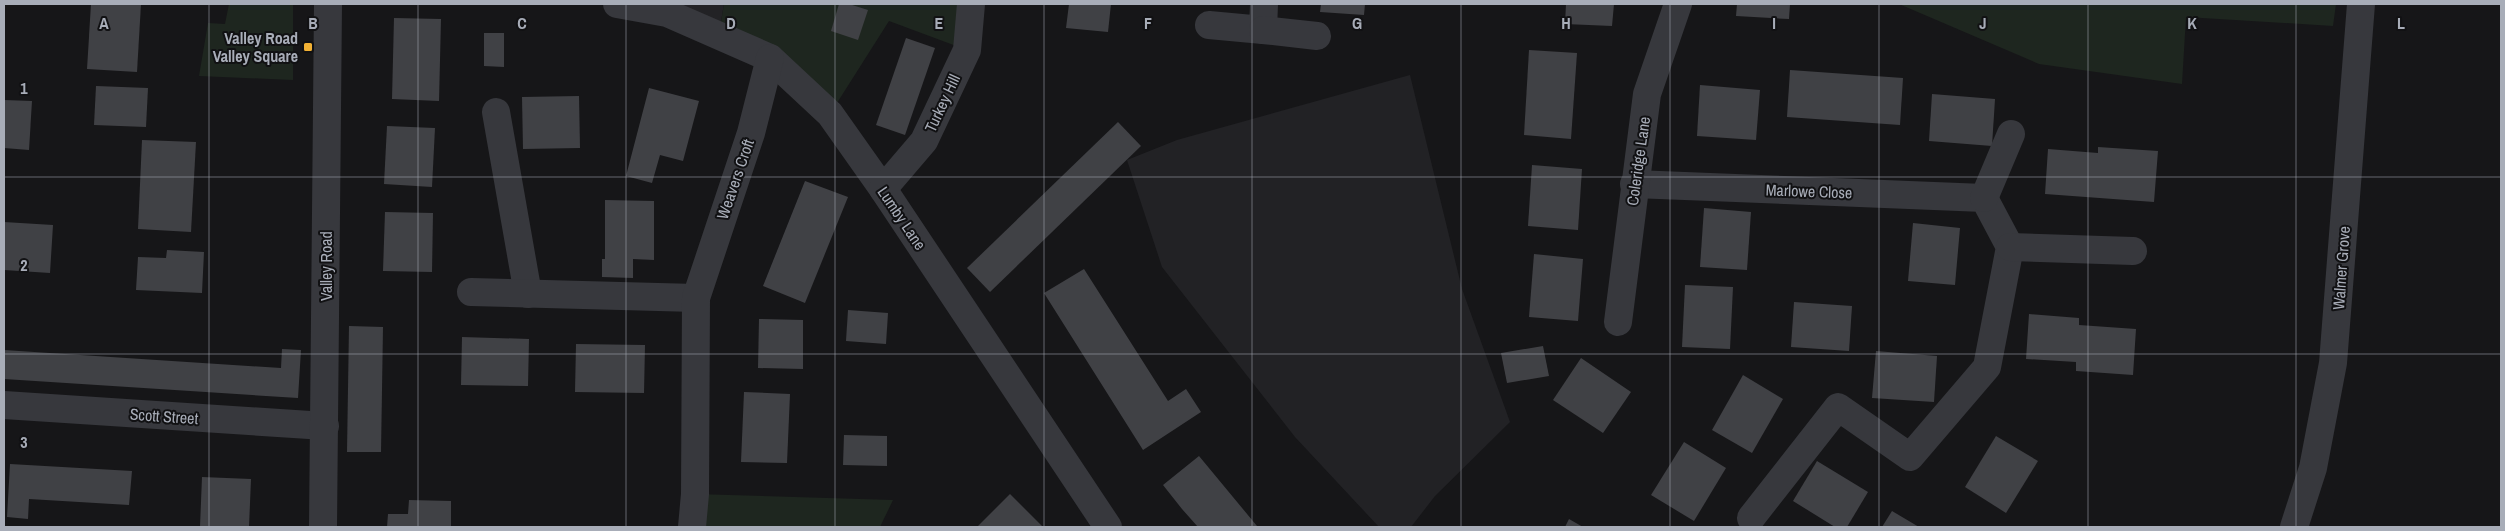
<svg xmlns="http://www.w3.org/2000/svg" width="2505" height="531" font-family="'Archivo Narrow',sans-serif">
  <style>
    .built { fill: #222225 }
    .green { fill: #1e261f }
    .building { fill: #404145 }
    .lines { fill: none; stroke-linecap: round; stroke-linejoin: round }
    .minor { stroke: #37383d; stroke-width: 28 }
    .grid { fill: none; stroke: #a8adb8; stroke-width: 1; stroke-opacity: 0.55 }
    .poi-dot { fill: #f2b134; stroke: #111113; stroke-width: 2 }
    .labels { text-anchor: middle; stroke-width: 4; stroke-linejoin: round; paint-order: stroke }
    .poi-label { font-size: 16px; font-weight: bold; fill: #a8adb8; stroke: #111113; text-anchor: end }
    .street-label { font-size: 16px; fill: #a8adb8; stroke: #111113 }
    .grid-label { font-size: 16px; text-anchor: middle; font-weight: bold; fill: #a8adb8; stroke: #111113; stroke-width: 4; stroke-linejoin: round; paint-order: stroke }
  </style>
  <rect width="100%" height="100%" fill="#161618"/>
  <!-- built -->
  <g class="built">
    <path d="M617,4H724L719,34Z"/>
    <path d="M1410,75L1462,289L1510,422L1435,496L1411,527H1379L1295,437L1162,267L1127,160L1177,140Z"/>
  </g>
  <!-- green -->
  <g class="green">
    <path d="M229,4H293V80L199,76L208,23L225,24Z"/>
    <path d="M724,4H971L967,50L889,21L830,114L719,34Z"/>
    <path d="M1899,4H2336L2333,26L2186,17L2182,84L2039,64Z"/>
    <path d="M695,494L893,500L880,527H692Z"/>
  </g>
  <!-- building -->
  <g class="building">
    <path d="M91,4H141L137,72L87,69Z"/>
    <path d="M839,4H849L868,10L858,40L831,31Z"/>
    <path d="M1069,4H1111L1108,32L1066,28Z"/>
    <path d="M1321,4H1365L1364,15L1320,12Z"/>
    <path d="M1566,4H1614L1612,26L1565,24Z"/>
    <path d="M1737,4H1790L1789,19L1736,16Z"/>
    <path d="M394,18L441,19L439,101L392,99Z"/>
    <path d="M484,33H504V67L484,66Z"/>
    <path d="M906,38L935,48L905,135L876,125Z"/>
    <path d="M1529,50L1577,53L1571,139L1524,135Z"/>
    <path d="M1790,70L1903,78L1900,125L1787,117Z"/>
    <path d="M1700,85L1760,90L1756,140L1697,136Z"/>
    <path d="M96,86L148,88L146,127L94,125Z"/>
    <path d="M649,88L699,101L683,161L660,155L652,183L626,176Z"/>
    <path d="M1932,94L1995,99L1992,146L1929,141Z"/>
    <path d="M579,96L580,148L523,149L522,97Z"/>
    <path d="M4,100L32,101L29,150L4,148Z"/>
    <path d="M1118,122L1141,146L990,292L967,268Z"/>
    <path d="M387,126L435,128L432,187L384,184Z"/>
    <path d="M142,140L196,142L191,232L138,229Z"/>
    <path d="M2098,147L2158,151L2154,202L2045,194L2048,149L2098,153Z"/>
    <path d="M1532,165L1582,169L1578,230L1528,226Z"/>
    <path d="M805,181L848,197L805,303L763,286Z"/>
    <path d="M605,200L654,201V260L633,259V278L602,277V259H605Z"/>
    <path d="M1704,208L1751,212L1747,270L1700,267Z"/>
    <path d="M385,212L433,213L432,272L383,271Z"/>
    <path d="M4,222L53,225L50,273L4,270Z"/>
    <path d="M1913,223L1960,228L1955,285L1908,281Z"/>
    <path d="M167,250L204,252L202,293L136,290L138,257L166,258Z"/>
    <path d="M1534,254L1583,259L1578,321L1529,317Z"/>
    <path d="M1084,269L1168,401L1186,389L1201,412L1143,450L1044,293Z"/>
    <path d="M1685,285L1733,287L1730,349L1682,347Z"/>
    <path d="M1794,302L1852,306L1849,351L1791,347Z"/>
    <path d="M848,310L888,313L886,344L846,341Z"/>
    <path d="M2029,314L2079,318V325L2136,329L2133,375L2076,371V362L2026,359Z"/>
    <path d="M759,319L803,320V369L758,368Z"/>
    <path d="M349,326L383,327L381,452H347Z"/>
    <path d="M462,337L529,339L528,386L461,385Z"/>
    <path d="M576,344L645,345L644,393L575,392Z"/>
    <path d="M1543,346L1549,376L1507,383L1501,353Z"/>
    <path d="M282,349L301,350L298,398L4,379V350L281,368Z"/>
    <path d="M1876,351L1937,356L1934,402L1872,398Z"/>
    <path d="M1581,358L1631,392L1603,433L1553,400Z"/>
    <path d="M1743,375L1783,399L1752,453L1712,430Z"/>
    <path d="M744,392L790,394L787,463L741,462Z"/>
    <path d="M844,435L887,436V466L843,465Z"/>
    <path d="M1996,436L2038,461L2006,513L1965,487Z"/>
    <path d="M1684,442L1726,468L1694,521L1651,495Z"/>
    <path d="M1199,456L1257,526L1258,527H1198L1182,509L1163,485Z"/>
    <path d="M1817,461L1868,492L1847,527H1835L1793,501Z"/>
    <path d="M10,464L132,471L129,505L29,499L28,519L7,517Z"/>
    <path d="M202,477L251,479L249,527H200Z"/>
    <path d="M1010,494L1042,526L977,527Z"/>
    <path d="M409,500L451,501V527H387L388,514H408Z"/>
    <path d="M1892,511L1919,527H1882Z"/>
    <path d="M1569,519L1583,527H1565Z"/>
  </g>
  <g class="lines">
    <!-- minor -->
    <g class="minor">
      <path d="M617,4L667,13L770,58L830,114L883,189L1108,527"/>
      <path d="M1209,25L1263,30L1264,4"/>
      <path d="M1263,30L1317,36"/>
      <path d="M496,112L528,294"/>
      <path d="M1634,184L1984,198L2010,247L1987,367L1910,457L1838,407L1751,518"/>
      <path d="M883,189L924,141L967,50L971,4"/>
      <path d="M1984,198L2011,134"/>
      <path d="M2010,247L2133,251"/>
      <path d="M471,292L696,298"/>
      <path d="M1618,322L1647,94L1678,4"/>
      <path d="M4,405L325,426"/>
      <path d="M323,527L328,4"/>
      <path d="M692,527L695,494L696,298L751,133L770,58"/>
      <path d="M2294,527L2313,468L2333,363L2361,4"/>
    </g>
  </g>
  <!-- grid -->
  <path class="grid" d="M209,4V527M418,4V527M626,4V527M835,4V527M1044,4V527M1252,4V527M1461,4V527M1670,4V527M1879,4V527M2088,4V527M2296,4V527M4,177H2501M4,354H2501"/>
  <!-- markers -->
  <rect class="poi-dot" x="303" y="42" width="10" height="10" rx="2.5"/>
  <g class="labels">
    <!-- poi labels -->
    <g class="poi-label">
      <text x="298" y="44">Valley Road<tspan x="298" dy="18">Valley Square</tspan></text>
    </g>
    <!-- street labels -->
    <g class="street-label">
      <text transform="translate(942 103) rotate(-65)" y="6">Turkey Hill</text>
      <text transform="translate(1638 161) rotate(-82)" y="6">Coleridge Lane</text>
      <text transform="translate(735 179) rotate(-71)" y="6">Weavers Croft</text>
      <text transform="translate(1809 191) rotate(2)" y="6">Marlowe Close</text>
      <text transform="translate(902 218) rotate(56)" y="6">Lumby Lane</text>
      <text transform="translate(326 266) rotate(-90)" y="6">Valley Road</text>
      <text transform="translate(2341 268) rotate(-86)" y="6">Walmer Grove</text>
      <text transform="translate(164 416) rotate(4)" y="6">Scott Street</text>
    </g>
  </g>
  <g class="grid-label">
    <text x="104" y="29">A</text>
    <text x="313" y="29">B</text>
    <text x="522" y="29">C</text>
    <text x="731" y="29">D</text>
    <text x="939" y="29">E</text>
    <text x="1148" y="29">F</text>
    <text x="1357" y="29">G</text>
    <text x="1566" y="29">H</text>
    <text x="1774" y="29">I</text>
    <text x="1983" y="29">J</text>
    <text x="2192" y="29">K</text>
    <text x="2401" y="29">L</text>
    <text x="24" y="94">1</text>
    <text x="24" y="271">2</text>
    <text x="24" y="448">3</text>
  </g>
  <!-- border -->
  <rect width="2505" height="531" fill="none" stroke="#a8adb8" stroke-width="10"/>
</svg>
